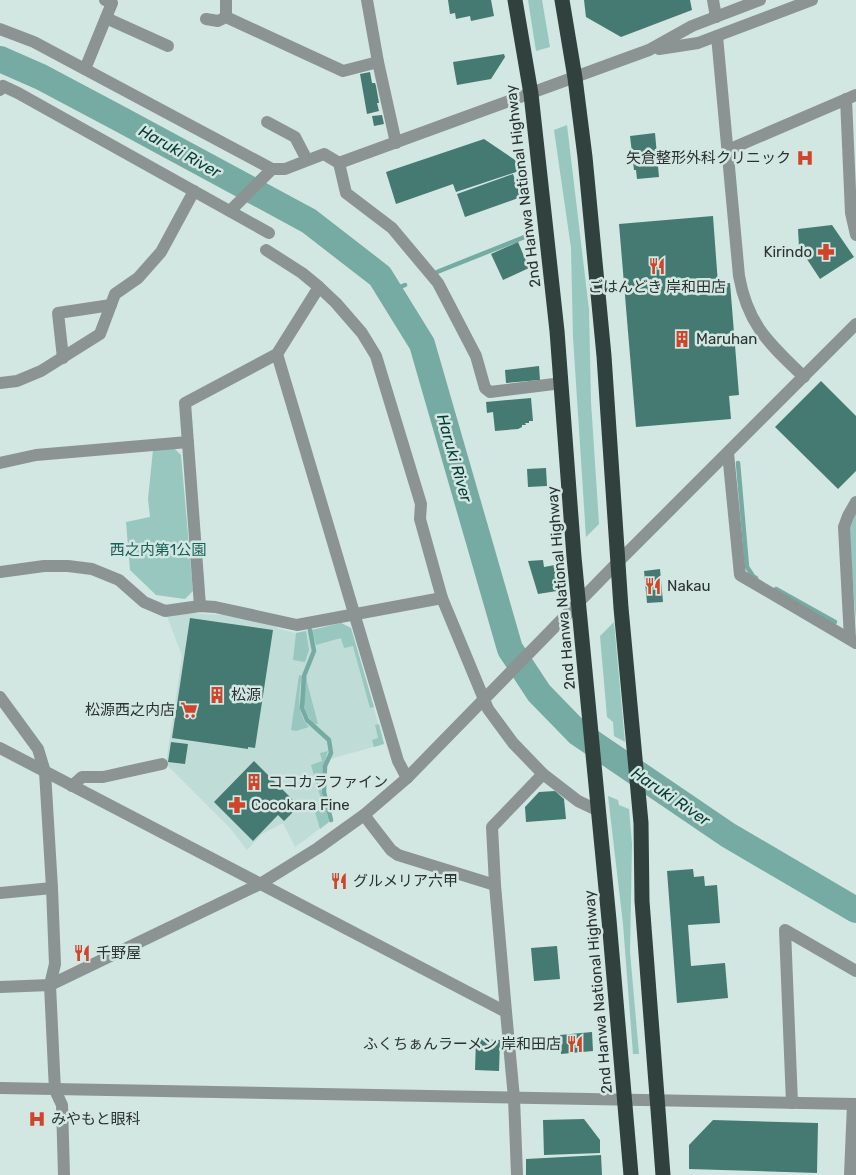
<svg xmlns="http://www.w3.org/2000/svg" width="856" height="1175" font-family="Rubik,'Noto Sans JP',sans-serif">
  <style>
    .built { fill: #bfdcd7 }
    .green { fill: #98c7bf }
    .lines { fill: none; stroke-linecap: round; stroke-linejoin: round }
    .stream { stroke: #75aba2; stroke-width: 4.5 }
    .river { stroke: #75aba2; stroke-width: 26 }
    .building { fill: #457a72 }
    .minor { stroke: #8c9493; stroke-width: 12 }
    .highway { stroke: #30413e; stroke-width: 15 }
    .labels { text-anchor: middle; stroke-width: 5; stroke-linejoin: round; paint-order: stroke }
    .poi-label { font-size: 15px; fill: #2b3331; stroke: #d2e6e2; text-anchor: start }
    .street-label { font-size: 15px; fill: #2b3331; stroke: #d2e6e2 }
    .park-label { font-size: 15px; fill: #176058; stroke: #d2e6e2 }
    .water-label { font-size: 16px; font-style: italic; fill: #063b35; stroke: #d2e6e2 }
  </style>
  <rect width="100%" height="100%" fill="#d2e6e2"/>
  <!-- built -->
  <path class="built" d="M188,613L224,615L273,625L279,629L296,633L341,623L351,628L384,744L326,760L323,766L321,789L329,822L295,847L283,823L262,834L247,850L230,828L166,764L182,656L167,616Z"/>
  <!-- green -->
  <g class="green">
    <path d="M528,0H542L550,47L536,51Z"/>
    <path d="M567,125L589,310L591,402L599,524L586,537L573,337L571,248L554,130Z"/>
    <path d="M174,448L181,455L193,591L185,599L156,595L130,570L126,522L150,517L148,499L153,450Z"/>
    <path d="M856,509V622L850,550V526Z"/>
    <path d="M614,622L625,742L614,736L613,722L607,717L600,636Z"/>
    <path d="M341,623L351,628L374,707L370,708L353,646L344,648L341,638L316,645L312,630Z"/>
    <path d="M306,631L309,650L305,662L293,660L296,633Z"/>
    <path d="M299,675L302,676C299,693 296,713 309,727L296,731L291,730Z"/>
    <path d="M306,677H307V682L318,724H315C302,714 301,692 306,677Z"/>
    <path d="M379,724L384,744L374,747L372,740L378,738L375,725Z"/>
    <path d="M328,751L323,766L321,789L329,822L320,829L315,812L324,809L311,765L322,761L320,753Z"/>
    <path d="M608,796L618,800L619,805L629,809L632,844L630,952L639,1054H633L623,924Z"/>
  </g>
  <g class="lines">
    <!-- stream -->
    <g class="stream">
      <path d="M437,272L527,236"/>
      <path d="M390,291L405,285"/>
      <path d="M738,463L747,567L753,576L756,578"/>
      <path d="M776,589L835,622"/>
      <path d="M310,630L314,651L304,676L302,708L307,720L329,740L331,753L325,766L324,792L331,820"/>
    </g>
    <!-- river -->
    <path class="river" d="M0,59L41,77L122,120L309,221L380,276L422,344L510,649L539,693L578,733L728,835L856,910"/>
  </g>
  <!-- building -->
  <g class="building">
    <path d="M448,0H491L494,16L471,21L470,16L456,19L455,13L450,14Z"/>
    <path d="M584,0H690L692,10L621,37L586,17Z"/>
    <path d="M504,54L505,57L491,79L457,85L453,62Z"/>
    <path d="M370,72L372,83H375L376,86L379,103H377L379,111L367,114L360,74Z"/>
    <path d="M382,115L384,124L374,126L372,116Z"/>
    <path d="M655,133L659,177L637,179L636,170H634L630,136Z"/>
    <path d="M484,139L515,160L519,171L456,192L453,184L396,204L386,172Z"/>
    <path d="M513,174L521,197L465,217L457,194Z"/>
    <path d="M713,216L718,284L730,283L739,395L729,396L731,419L636,427L619,224Z"/>
    <path d="M832,225L854,257L820,279L799,247L798,229Z"/>
    <path d="M518,242L529,268L503,280L491,254Z"/>
    <path d="M539,366L540,380L506,383L505,370Z"/>
    <path d="M821,381L856,416V471L838,489L775,427Z"/>
    <path d="M531,398L533,421H529V423H525L526,425H522V427L518,429L495,431L493,412L487,413L486,402Z"/>
    <path d="M546,468L547,486L528,487L527,469Z"/>
    <path d="M543,560L544,567L555,565L557,591L538,594L528,561Z"/>
    <path d="M660,569L663,602L647,603L644,571Z"/>
    <path d="M190,618L273,630L255,748L248,747V749L172,738Z"/>
    <path d="M171,742L188,744L185,764L168,762Z"/>
    <path d="M254,761L299,806L284,821L278,815L253,841L214,802Z"/>
    <path d="M555,791L564,799L566,819L526,822L525,807L539,792Z"/>
    <path d="M693,869L694,877L704,876L705,886L717,885L720,923L688,925L691,966L725,963L728,998L677,1003L667,871Z"/>
    <path d="M557,946L560,979L534,981L531,948Z"/>
    <path d="M592,1032L593,1051L561,1054L560,1035Z"/>
    <path d="M476,1039L500,1040L499,1071L475,1070Z"/>
    <path d="M584,1119L600,1140V1153L544,1155L543,1120Z"/>
    <path d="M713,1120L818,1123L817,1173L689,1169V1145Z"/>
    <path d="M601,1155L602,1175H526V1159Z"/>
  </g>
  <g class="lines">
    <!-- minor -->
    <g class="minor">
      <path d="M367,0L378,62L396,143"/>
      <path d="M713,0L716,17"/>
      <path d="M226,17V0"/>
      <path d="M106,18L168,46"/>
      <path d="M206,19L218,21L226,17L343,71L378,62"/>
      <path d="M0,29L34,42L272,169H285L324,154L339,163L346,193L392,228L438,283L476,356L485,388L490,392L562,383"/>
      <path d="M717,36L739,276C748,326 770,344 804,377"/>
      <path d="M659,49L698,43L812,0"/>
      <path d="M85,69L112,3L105,0"/>
      <path d="M0,90L3,86L18,93L269,233"/>
      <path d="M846,99L851,213L856,235"/>
      <path d="M267,122L295,137L307,160"/>
      <path d="M728,150L856,95"/>
      <path d="M339,163L649,50L692,26L760,0"/>
      <path d="M230,211L272,169"/>
      <path d="M266,250L302,273L319,287L336,303L362,333L376,356L421,504L420,519L442,598L488,709L513,743L543,774L578,801L599,811"/>
      <path d="M277,354L398,761L407,778"/>
      <path d="M63,358L58,313L111,305"/>
      <path d="M0,383L17,381L41,371L100,334L115,294L138,278L161,252L194,191"/>
      <path d="M728,453L740,575L856,643"/>
      <path d="M0,463L36,455L188,442"/>
      <path d="M0,572L44,566H68L92,569L119,580L144,602L165,611L200,606L215,607L297,625L442,598"/>
      <path d="M200,606L185,403L277,354L319,287"/>
      <path d="M850,639L844,527L848,516L856,502"/>
      <path d="M0,697L38,749L45,772L52,888L55,964L50,985L54,1070L55,1090L62,1105L64,1175"/>
      <path d="M0,748L506,1012L514,1098L517,1175"/>
      <path d="M72,786L82,777H103L162,764"/>
      <path d="M364,815L391,850L398,855L495,885"/>
      <path d="M0,893L52,888"/>
      <path d="M0,987L50,985L260,884L318,848L364,815L407,778L618,562L856,324"/>
      <path d="M506,1012L495,885L492,827L543,774"/>
      <path d="M0,1088L856,1104"/>
      <path d="M792,1103L785,930L856,971"/>
      <path d="M850,1175L853,1104"/>
    </g>
    <!-- highway -->
    <g class="highway">
      <path d="M515,0L531,94L557,331L574,557L609,920L631,1175"/>
      <path d="M562,0L575,78L585,157L604,356L621,608L641,823L642,901L663,1175"/>
    </g>
  </g>
  <!-- icons -->
  <defs>
    <g id="hospital-bare" transform="scale(1.35)"><path d="M-5-5h3v3.5h4V-5h3V5h-3V1.5h-4V5h-3Z" fill="#d04529" stroke="#d2e6e2" stroke-width="2.5" paint-order="stroke"/></g>
    <g id="pharmacy-bare" transform="scale(1.35)"><path d="M-2-6h4v4h4v4h-4v4h-4v-4h-4v-4h4Z" fill="#d04529" stroke="#d2e6e2" stroke-width="2.5" paint-order="stroke"/></g>
    <g id="restaurant-bare" transform="scale(1.35)"><path d="M-5-6h1v4h1v-4h1v4h1v-4h1v5L-1.5 .5V6h-2V.5L-5-1ZM5-6V6H3V1.5H1.5Q1.5-4 5-6Z" fill="#d04529" stroke="#d2e6e2" stroke-width="2.5" paint-order="stroke"/></g>
    <g id="building-bare" transform="scale(1.35)"><path d="M-4-6H4V6H1V3H-1V6H-4ZM-2.5-4.3h1.7v1.8h-1.7ZM.8-4.3h1.7v1.8H.8ZM-2.5-1h1.7V.8h-1.7ZM.8-1h1.7V.8H.8Z" fill="#d04529" stroke="#d2e6e2" stroke-width="2.5" paint-order="stroke"/></g>
    <g id="supermarket-bare" transform="scale(1.35)"><path d="M-6-5.5h2.5l.6 2H6L4.5 2H-2.5L-4.4-4H-6ZM-1.5 3.2a1.3 1.3 0 1 0 .1 0ZM3 3.2a1.3 1.3 0 1 0 .1 0Z" fill="#d04529" stroke="#d2e6e2" stroke-width="2.5" paint-order="stroke"/></g>
  </defs>
  <g fill-rule="evenodd">
    <use href="#hospital-bare" x="805" y="158"/>
    <use href="#pharmacy-bare" x="826" y="252"/>
    <use href="#restaurant-bare" x="657" y="266"/>
    <use href="#building-bare" x="682" y="339"/>
    <use href="#restaurant-bare" x="653" y="586"/>
    <use href="#building-bare" x="217" y="695"/>
    <use href="#supermarket-bare" x="189" y="710"/>
    <use href="#building-bare" x="254" y="782"/>
    <use href="#pharmacy-bare" x="237" y="805"/>
    <use href="#restaurant-bare" x="339" y="881"/>
    <use href="#restaurant-bare" x="82" y="953"/>
    <use href="#restaurant-bare" x="575" y="1044"/>
    <use href="#hospital-bare" x="37" y="1119"/>
  </g>
  <g class="labels">
    <!-- poi labels -->
    <g class="poi-label">
      <text x="791" y="163" text-anchor="end">矢倉整形外科クリニック</text>
      <text x="812" y="257" text-anchor="end">Kirindo</text>
      <text x="657" y="292" text-anchor="middle">ごはんどき 岸和田店</text>
      <text x="696" y="344">Maruhan</text>
      <text x="667" y="591">Nakau</text>
      <text x="231" y="700">松源</text>
      <text x="175" y="715" text-anchor="end">松源西之内店</text>
      <text x="268" y="787">ココカラファイン</text>
      <text x="251" y="810">Cocokara Fine</text>
      <text x="353" y="886">グルメリア六甲</text>
      <text x="96" y="958">千野屋</text>
      <text x="561" y="1049" text-anchor="end">ふくちぁんラーメン 岸和田店</text>
      <text x="51" y="1124">みやもと眼科</text>
    </g>
    <!-- street labels -->
    <g class="street-label">
      <text transform="translate(523 186) rotate(-97)" y="5">2nd Hanwa National Highway</text>
      <text transform="translate(561 588) rotate(-95)" y="5">2nd Hanwa National Highway</text>
      <text transform="translate(598 992) rotate(-95)" y="5">2nd Hanwa National Highway</text>
    </g>
    <!-- park labels -->
    <g class="park-label">
      <text x="158" y="555">西之内第1公園</text>
    </g>
    <!-- water labels -->
    <g class="water-label">
      <text transform="translate(180 151) rotate(29)" y="6">Haruki River</text>
      <text transform="translate(455 458) rotate(74)" y="6">Haruki River</text>
      <text transform="translate(671 796) rotate(34)" y="6">Haruki River</text>
    </g>
  </g>
</svg>
